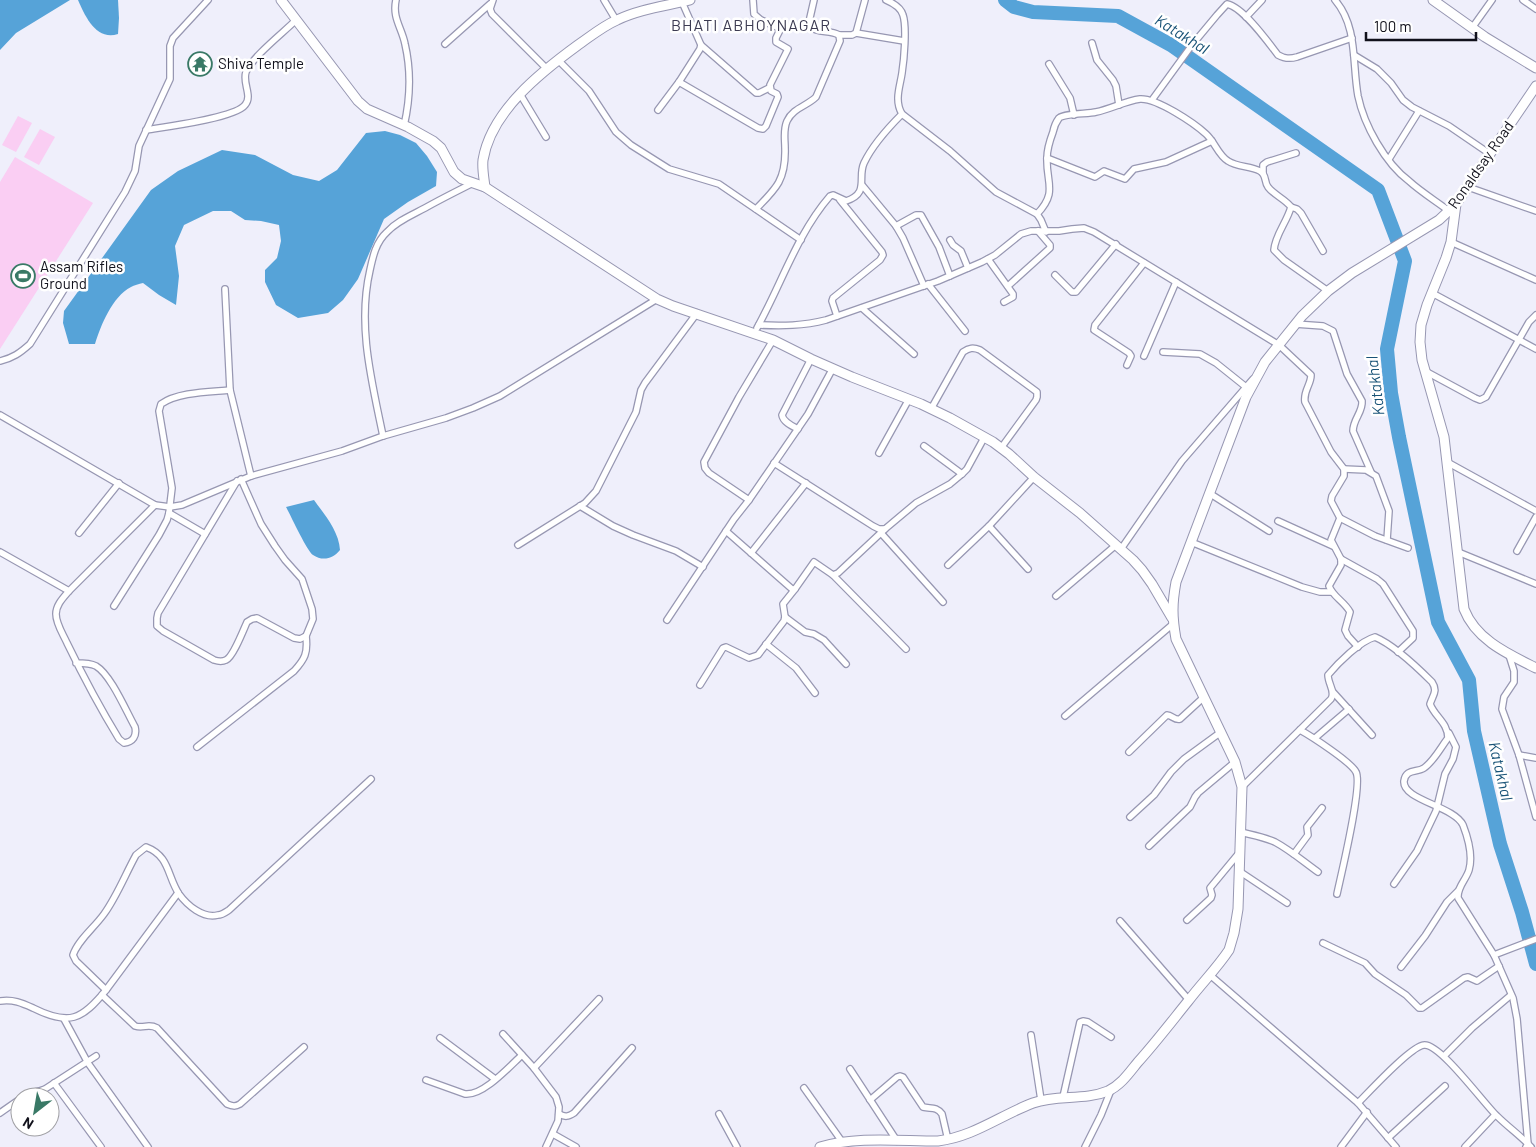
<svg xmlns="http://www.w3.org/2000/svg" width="1536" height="1147" font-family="Barlow,sans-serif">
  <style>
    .green { fill: #facef3 }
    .water { fill: #56a3d8 }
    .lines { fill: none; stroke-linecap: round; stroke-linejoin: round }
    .river { stroke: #56a3d8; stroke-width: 14 }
    .street-casing { stroke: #9797b2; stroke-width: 8 }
    .secondary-casing { stroke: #9797b2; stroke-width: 11 }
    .street { stroke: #fff; stroke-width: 5.5 }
    .secondary { stroke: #fff; stroke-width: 9 }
    .labels { text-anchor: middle; stroke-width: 5; stroke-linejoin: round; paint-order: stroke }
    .poi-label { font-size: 15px; fill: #11111b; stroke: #fff; text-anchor: start }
    .street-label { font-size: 15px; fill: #11111b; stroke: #fff }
    .neighbourhood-label { font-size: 16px; letter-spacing: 1px; fill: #3c3b52; stroke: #fff }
    .water-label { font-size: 16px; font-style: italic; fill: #195377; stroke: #fff }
  </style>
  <rect width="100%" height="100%" fill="#efeffb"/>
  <!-- green -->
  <g class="green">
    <path d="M18,116L32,123L16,152L2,145Z"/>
    <path d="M40,129L55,137L39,165L24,157Z"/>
    <path d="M15,157L93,203L0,349V182Z"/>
  </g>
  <!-- water -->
  <g class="water">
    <path d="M0,0H70L16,33L0,50Z"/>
    <path d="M78,0H118L119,18L118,34C96,41 85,16 78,0Z"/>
    <path d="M385,131L400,135L416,143L427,156L437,172L436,186L408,202L384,219L358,279L343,300L328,313L298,318L276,305L265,282V270L277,258L281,241L279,225L261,221L245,220L231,211H213L184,225L175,246L179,276L176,305L159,295L143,283C139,284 134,285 131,287C112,297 101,325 95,344H69L63,323L64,311L151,190L178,171L222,150L255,155L293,175L319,181L337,170L366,133Z"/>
    <path d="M314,500C324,514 339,531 340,550C334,558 323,562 313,555C307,551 291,516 286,507Z"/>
  </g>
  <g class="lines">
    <!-- river -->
    <path class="river" d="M1005,0L1014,7L1033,12L1118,16L1171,45L1378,190L1405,261L1387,349L1391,393L1399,437L1438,622L1469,680L1474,731L1500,844L1522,912L1536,964"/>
    <!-- street casing -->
    <g class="street-casing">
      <g id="street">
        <path d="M396,0C392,18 402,28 405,44C411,70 410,100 404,126"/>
        <path d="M493,0L490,9L492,14L547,69"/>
        <path d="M604,0L616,20"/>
        <path d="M886,0C893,3 901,8 903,15C907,27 904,60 902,73C900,87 894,100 902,114L950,151L996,192L1037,214L1041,220L1046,232"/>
        <path d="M1335,0C1358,27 1352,63 1358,96C1364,125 1385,163 1409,181C1421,192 1436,201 1449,211"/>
        <path d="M1523,0L1536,9"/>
        <path d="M1246,17L1262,0"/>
        <path d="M1472,28L1492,0"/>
        <path d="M856,33L904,41"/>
        <path d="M839,35H852L856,33L865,0"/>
        <path d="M1092,43L1097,60L1113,80L1116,86L1119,105"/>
        <path d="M445,44L490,4"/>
        <path d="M701,45L756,93H759L769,88"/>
        <path d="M1354,55L1377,69L1391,83L1403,100L1412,107L1449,126L1490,154"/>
        <path d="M558,60L589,91L616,132L631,145L669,169L719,184L801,240"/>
        <path d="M1049,64L1070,98L1074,115"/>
        <path d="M679,82L758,128L763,129L766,126L778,97L777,94L771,91L770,85L788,49L776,42V38L780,30L779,28L761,20L754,14L753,0"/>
        <path d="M520,94L546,137"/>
        <path d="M1152,100L1192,45L1217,15L1227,4C1243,7 1268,42 1278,55C1285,59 1290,59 1297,57L1352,38"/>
        <path d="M658,110L679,82L700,49L701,45L682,2"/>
        <path d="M146,130C165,127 235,118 245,105C253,96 242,83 246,72C253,56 283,33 296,20"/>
        <path d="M1047,158L1095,177L1104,171L1125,179L1134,169L1166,162L1212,141"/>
        <path d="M1389,159L1419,111"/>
        <path d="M1263,173V165L1267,162L1296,153"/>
        <path d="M862,185L896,226L903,238L924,286"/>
        <path d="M1468,187L1536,211"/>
        <path d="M1291,207L1297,209L1301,213L1323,251"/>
        <path d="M756,209C777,188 786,179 785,148C785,139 783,130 787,121C793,108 807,106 816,97L840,41L839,35C830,30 818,33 810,27L809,22L814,0"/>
        <path d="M1037,214C1058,192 1046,183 1047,158C1047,149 1050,140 1053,132C1054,127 1056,122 1059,118C1065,113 1088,114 1096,112C1111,109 1125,101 1140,99C1157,98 1194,123 1206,134C1215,142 1218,155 1228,161C1237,167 1250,166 1260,171C1267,175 1264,182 1268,187C1274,195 1285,199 1291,207C1287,222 1275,235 1274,250L1284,260L1328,291"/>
        <path d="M896,226L916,215H921L939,247L950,276"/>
        <path d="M950,240L953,245L961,251L968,268"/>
        <path d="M1451,242L1536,280"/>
        <path d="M988,259L1013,294V297L1004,302"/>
        <path d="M1055,275L1072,292H1076L1116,244"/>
        <path d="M928,284L965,331"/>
        <path d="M1008,286L1050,248V245L1038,231"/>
        <path d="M225,289L230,390L251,476"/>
        <path d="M1432,293L1536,349"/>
        <path d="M862,308L914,354"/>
        <path d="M837,316L832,301L833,298L880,260L883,255L882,252L840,200"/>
        <path d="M1295,324L1323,326L1333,331L1347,374L1362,401C1363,412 1353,419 1353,431L1371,472"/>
        <path d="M759,325C782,326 803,326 826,320L938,281L982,262L995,255L1021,234L1031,231H1059L1072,229L1084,228L1094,232L1279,345L1311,375C1311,385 1303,391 1305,402L1331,452L1344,469V476L1332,496L1331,501L1340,518L1331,540L1341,559V565L1329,586C1333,597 1344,601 1350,612L1345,630L1348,636L1358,647"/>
        <path d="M757,328C781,285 797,234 830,196L833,195L846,201C870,193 857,178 864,163C873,144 888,128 902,114"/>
        <path d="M1163,352L1200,354L1216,363L1246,387"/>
        <path d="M1144,356L1176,282"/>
        <path d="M0,361C13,358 20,353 30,344L125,192L135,171L139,146L170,79V46L173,38L208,0"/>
        <path d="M1127,365L1131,356L1129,353L1097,332L1094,330L1095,325L1144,263"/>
        <path d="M1425,371L1475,398L1480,400L1486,397L1529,322L1536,315"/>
        <path d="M931,409L963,352C969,348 973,347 980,350L1037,392V397L1036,400L1001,448"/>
        <path d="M0,415L155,505L170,507L182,505L251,476L342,451L383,436L446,418L473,408L500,396L657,299"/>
        <path d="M798,429C792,426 783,422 782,415L811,359"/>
        <path d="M383,436C372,382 357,326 370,270C373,256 376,242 387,232C397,221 412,215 425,208C441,199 457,191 473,183"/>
        <path d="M924,446L962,474"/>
        <path d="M879,453L909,399"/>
        <path d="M1447,462L1536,511"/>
        <path d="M774,463L873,526L879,529H885L916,503L950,484L962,474L967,469L984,438"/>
        <path d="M1344,469L1366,470L1376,476L1389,511L1387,540"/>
        <path d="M237,481L158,613L157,618V626L163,631L214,660C217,661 222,662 226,660C233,657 243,631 247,622L252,619L257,618L294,638L300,639L306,636L313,619L312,609L302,579L285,560L275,546L261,524L241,479"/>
        <path d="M1209,493L1269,531"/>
        <path d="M749,500L709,473L705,468L704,462L739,397L773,340"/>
        <path d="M580,506L613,526L633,535L676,551L703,567"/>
        <path d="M169,513L205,534"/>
        <path d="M1340,518L1375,536L1408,548"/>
        <path d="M1278,521L1333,546"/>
        <path d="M989,526L1028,569"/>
        <path d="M726,531L792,589H795L814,562L833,575L838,573L885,529"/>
        <path d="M79,533L119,483"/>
        <path d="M881,533L943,602"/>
        <path d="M1191,542L1302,587L1320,592H1331"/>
        <path d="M518,545L585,503L596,491L636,412L641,390L645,383L697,313"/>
        <path d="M1121,549L1182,461L1253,379"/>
        <path d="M1517,551L1536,517"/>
        <path d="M0,552L69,591"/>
        <path d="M1458,552L1536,584"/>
        <path d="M751,553L806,483"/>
        <path d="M1341,559L1377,579L1383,584L1413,631V638L1398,652"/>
        <path d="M948,565L989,526L1034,477"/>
        <path d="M833,575L906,649"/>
        <path d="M1056,596L1116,545"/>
        <path d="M114,606L159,535L167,520L169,513L172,488L159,411L161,404C178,392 209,392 230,390"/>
        <path d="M785,617L805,632L814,634L824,640L846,664"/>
        <path d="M667,620L734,519L749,500L808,414L833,368"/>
        <path d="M766,644L796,668L815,693"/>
        <path d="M1509,655L1514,671V682L1504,697L1502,709L1519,755L1536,817"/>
        <path d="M76,663C83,663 90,663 96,666C111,675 126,711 135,727C137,736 133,742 124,743L119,739C100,708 83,676 67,643C63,634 56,624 56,614C56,605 63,598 69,591L155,505"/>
        <path d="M700,685L723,648L726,647L749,658L758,655L784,621L785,617L783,604L795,589"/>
        <path d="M1333,692L1372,735"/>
        <path d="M1065,716L1173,624"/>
        <path d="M1300,730C1311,736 1351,762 1356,772C1363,785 1341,875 1337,894"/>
        <path d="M1315,738L1349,709"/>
        <path d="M197,747L294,671C305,659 308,653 306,636"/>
        <path d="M1129,752L1167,715C1172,715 1175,721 1180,719L1204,697"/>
        <path d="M1519,755L1536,758"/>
        <path d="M1242,787L1331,699C1336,692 1328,684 1328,675C1338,663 1360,641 1375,637C1394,645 1417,667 1432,682C1438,691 1433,695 1430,704C1435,717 1448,723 1448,738C1441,747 1434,761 1424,768C1417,773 1406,768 1404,781C1402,800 1454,806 1463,825C1468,838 1473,856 1469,870C1466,880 1457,887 1458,898L1494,955L1513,998L1517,1019L1528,1144L1526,1147"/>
        <path d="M1130,817L1154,795L1171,772L1184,759L1221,732"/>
        <path d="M1240,832C1252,835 1264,837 1275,842C1290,850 1304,862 1318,872"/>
        <path d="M1149,846L1190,807L1195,797L1198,793L1235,762"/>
        <path d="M1294,854L1308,835L1307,827L1322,808"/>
        <path d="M1239,871L1287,903"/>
        <path d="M1394,884L1417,851L1436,811L1445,774L1453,759L1456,747L1449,733"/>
        <path d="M1187,920L1211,898L1212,895L1210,888L1239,853"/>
        <path d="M1120,921L1189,1000"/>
        <path d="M1323,943L1365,963L1375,974L1406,995L1419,1008H1422L1464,978L1468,977L1477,981L1499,966"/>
        <path d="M1494,955L1536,939"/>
        <path d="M1401,967L1425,936L1447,902L1458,891"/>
        <path d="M1210,975L1358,1103L1396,1147"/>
        <path d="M106,990L76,961L73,955C78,940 94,928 104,914C117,896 125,875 136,855L146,847C170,856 167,876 179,894C187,905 203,919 218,915C222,915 226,912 229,910L371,779"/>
        <path d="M102,995L135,1026C144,1029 148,1023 157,1028L227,1104C232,1106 235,1107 240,1104L304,1047"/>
        <path d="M0,1001C13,999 22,1003 33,1008C69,1026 82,1020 106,990L178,893"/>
        <path d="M64,1019L88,1063L148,1147"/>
        <path d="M503,1034L534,1068L556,1097L559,1107L558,1121L546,1147"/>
        <path d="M1031,1035L1041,1100"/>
        <path d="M440,1038L495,1079"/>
        <path d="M1444,1056L1472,1028L1511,995"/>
        <path d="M534,1068L599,999"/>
        <path d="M850,1069L897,1141"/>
        <path d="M426,1080L465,1094C483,1096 509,1067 522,1055"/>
        <path d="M54,1083L101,1147"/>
        <path d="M804,1088L843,1143"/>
        <path d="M22,1097C29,1091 37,1093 45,1089L96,1056"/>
        <path d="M1063,1097L1080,1022L1083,1021L1088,1022L1111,1037"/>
        <path d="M870,1100L897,1077L900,1076L903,1077L923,1107C931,1109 936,1106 942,1114L948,1140"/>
        <path d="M1358,1103C1369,1092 1411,1046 1424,1045C1440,1043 1484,1104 1497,1116C1508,1127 1521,1136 1531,1147"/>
        <path d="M0,1113L20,1099"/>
        <path d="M559,1114C565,1117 568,1117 574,1113L632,1048"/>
        <path d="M719,1114L737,1147"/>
        <path d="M553,1134L576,1147"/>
        <path d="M1388,1138L1445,1086"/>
        <path d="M1085,1147L1101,1115L1111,1090"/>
        <path d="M1341,1147L1367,1112"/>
        <path d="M1465,1147L1495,1115"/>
      </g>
    </g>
    <!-- secondary casing -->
    <g class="secondary-casing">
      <g id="secondary">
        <path d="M281,0L358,101L367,109L408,127L433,141L441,148L454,172L462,179L485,187L657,299L673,306L773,340L811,359L852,377L921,404L950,418L993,442L1009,454L1034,477L1080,513L1133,560L1142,570L1152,584L1172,618"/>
        <path d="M1433,0L1485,37L1536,68"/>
        <path d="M485,187C484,178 482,169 483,160C491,111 541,72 578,45C591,36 603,26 617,20C640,9 666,6 690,0"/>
        <path d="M1456,204L1451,242L1446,258L1427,305L1421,325L1420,342L1422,360L1444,437L1464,609C1476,640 1508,654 1536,668"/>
        <path d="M820,1147C857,1136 899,1141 938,1141C973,1137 1001,1115 1033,1103C1057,1094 1084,1101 1108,1091C1121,1085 1129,1073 1138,1062C1156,1042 1172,1021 1189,1000C1202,983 1217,968 1229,950L1234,933L1238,909L1242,787L1235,762L1176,639C1172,616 1172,604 1176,582L1246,397L1265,362L1302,316L1328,291L1352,273L1439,220L1456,204L1536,86"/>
      </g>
    </g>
    <!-- street -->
    <use href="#street" class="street"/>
    <!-- secondary -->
    <use href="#secondary" class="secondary"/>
  </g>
  <!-- icons -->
  <defs>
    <g id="temple-ring" transform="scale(1.25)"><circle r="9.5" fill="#fff" stroke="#397966" stroke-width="1.5"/><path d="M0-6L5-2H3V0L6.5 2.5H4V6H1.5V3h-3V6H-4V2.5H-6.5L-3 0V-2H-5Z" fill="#397966"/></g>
    <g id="stadium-ring" transform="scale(1.25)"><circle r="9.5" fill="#fff" stroke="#397966" stroke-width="1.5"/><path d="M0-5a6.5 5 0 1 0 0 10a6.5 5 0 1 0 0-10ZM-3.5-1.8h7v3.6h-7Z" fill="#397966"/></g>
  </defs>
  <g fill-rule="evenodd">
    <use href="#temple-ring" x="200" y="64"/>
    <use href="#stadium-ring" x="23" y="276"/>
  </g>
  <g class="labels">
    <!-- poi labels -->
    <g class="poi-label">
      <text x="218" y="69">Shiva Temple</text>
      <text x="40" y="272">Assam Rifles<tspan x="40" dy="17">Ground</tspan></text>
    </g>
    <!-- street labels -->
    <g class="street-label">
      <text transform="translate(1481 165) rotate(-55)" y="5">Ronaldsay Road</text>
    </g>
    <!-- neighbourhood labels -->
    <g class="neighbourhood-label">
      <text x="751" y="31">BHATI ABHOYNAGAR</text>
    </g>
    <!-- water labels -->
    <g class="water-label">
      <text transform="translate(1182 34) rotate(32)" y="6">Katakhal</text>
      <text transform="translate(1375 386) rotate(-97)" y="6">Katakhal</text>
      <text transform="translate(1501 771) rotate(77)" y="6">Katakhal</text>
    </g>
  </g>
  <!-- north arrow -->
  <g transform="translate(35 1112) rotate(211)"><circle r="24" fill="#ffffff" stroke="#a0a0a4"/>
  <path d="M0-4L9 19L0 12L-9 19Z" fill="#397966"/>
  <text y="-8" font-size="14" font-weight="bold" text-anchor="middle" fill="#11111b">N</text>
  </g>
  <!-- scale -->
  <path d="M1366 32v8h110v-8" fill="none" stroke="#11111b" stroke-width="2.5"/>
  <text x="1374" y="32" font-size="15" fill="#11111b" stroke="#ffffff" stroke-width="4" paint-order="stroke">100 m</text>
</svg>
